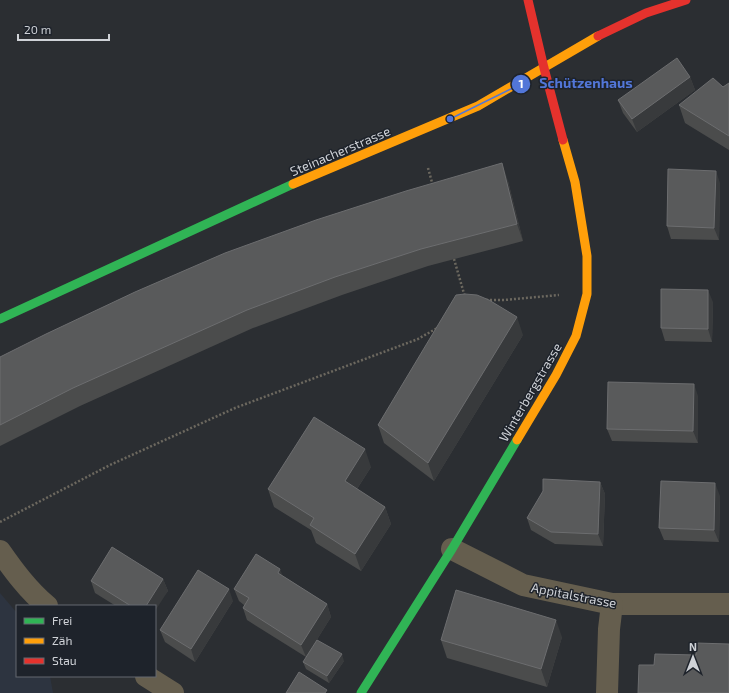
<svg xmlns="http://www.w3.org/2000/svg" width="729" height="693" font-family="'Exo 2',sans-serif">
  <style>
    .built { fill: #2d3440 }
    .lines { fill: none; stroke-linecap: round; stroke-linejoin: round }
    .path { stroke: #6c685f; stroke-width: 2.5; stroke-dasharray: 2 2; stroke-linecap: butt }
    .street { stroke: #655e4e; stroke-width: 22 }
    .fast { stroke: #30b455; stroke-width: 9 }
    .slow { stroke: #ff9f0a; stroke-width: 9 }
    .jam { stroke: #e5322d; stroke-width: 9 }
    .wall { fill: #4b4c4c }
    .shaded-wall { fill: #383a3c }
    .building { fill: #595a5b; stroke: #6c6d6f }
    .labels { text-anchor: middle; stroke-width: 3; stroke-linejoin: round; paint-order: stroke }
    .street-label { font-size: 13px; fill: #cfd2d7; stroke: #1e232b }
    .leader { fill: none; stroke: #5276d8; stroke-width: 1.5 }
    .callout-dot { fill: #5276d8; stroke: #1e232b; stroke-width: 1.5 }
    .mark-label { font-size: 12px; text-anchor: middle; font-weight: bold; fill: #fff }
    .callout-label { font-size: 14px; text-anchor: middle; font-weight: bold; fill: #5276d8; stroke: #1e232b; stroke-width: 3; stroke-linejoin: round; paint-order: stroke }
  </style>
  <rect width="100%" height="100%" fill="#2b2e32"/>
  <!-- built -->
  <path class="built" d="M0,593L17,613V676H50L53,693H0Z"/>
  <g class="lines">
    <!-- path -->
    <g class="path">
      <path d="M428,168L433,186"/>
      <path d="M454,259L465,297"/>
      <path d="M486,300H504L559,295"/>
      <path d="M0,522L110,465L235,408L418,339L439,327"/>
    </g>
    <!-- street -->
    <g class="street">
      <path d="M452,549L523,585L612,604H729"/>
      <path d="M0,551C14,571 28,590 47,606"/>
      <path d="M146,676L173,693"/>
      <path d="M607,693L609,629L612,604"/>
    </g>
    <!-- fast -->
    <g class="fast">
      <path d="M0,319L293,184"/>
      <path d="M361,693L452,549L517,440"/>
    </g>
    <!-- slow -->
    <g class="slow">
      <path d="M293,184L478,106L598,36"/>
      <path d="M517,440L556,375L576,336L587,294V256L575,182L563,140"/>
    </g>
    <!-- jam -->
    <g class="jam">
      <path d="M528,0L544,68L563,140"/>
      <path d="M598,36L646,13L686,0"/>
    </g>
  </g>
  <!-- wall -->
  <g class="wall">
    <path d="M690,77L695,90L637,132L623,113L618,100Z"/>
    <path d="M729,83V150L685,123L679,105L723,87Z"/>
    <path d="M508,181L523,241L428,266L342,295L253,328L80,406L0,446V357Z"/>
    <path d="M720,183L719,240L671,239L667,226Z"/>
    <path d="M713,302L712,342L665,341L661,328Z"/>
    <path d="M523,335L434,481L384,443L378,425Z"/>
    <path d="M698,396V443L612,441L607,429Z"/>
    <path d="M371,467L357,489L385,507L391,524L361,571L316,543L311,530L274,507L268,489Z"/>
    <path d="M600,482L605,494L603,546L555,544L531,530L527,518Z"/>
    <path d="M720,496L719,542L664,540L659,528Z"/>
    <path d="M283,576L327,604L331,617L306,657L247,620L243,608L244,605L239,601L234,589Z"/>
    <path d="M163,579L168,591L155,606H116L95,593L91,581Z"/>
    <path d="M233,601L195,662L165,642L160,630Z"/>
    <path d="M562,637L547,687L447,658L441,640Z"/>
    <path d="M344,661L329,683L306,669L303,662Z"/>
  </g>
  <!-- shaded-wall -->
  <g class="shaded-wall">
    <path d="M690,77L695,90L637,132L632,119Z"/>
    <path d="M502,163L508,181L523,241L517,224Z"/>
    <path d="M716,171L720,183L719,240L714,228Z"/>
    <path d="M708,290L713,302L712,342L708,329Z"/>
    <path d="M517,317L523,335L434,481L428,463Z"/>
    <path d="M694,384L698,396V443L693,431Z"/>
    <path d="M365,449L371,467L351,498L345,481Z"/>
    <path d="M600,482L605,494L603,546L598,534Z"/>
    <path d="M715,483L720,496L719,542L714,530Z"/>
    <path d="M385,507L391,524L361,571L355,554Z"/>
    <path d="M280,569L285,582L278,573Z"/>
    <path d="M163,579L168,591L155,611V606H146Z"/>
    <path d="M229,589L233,601L195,662L191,649Z"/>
    <path d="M327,604L331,617L306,657L301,645Z"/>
    <path d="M556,620L562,637L547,687L541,669Z"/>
    <path d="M342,654L344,661L329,683L327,676Z"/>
  </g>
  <!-- building -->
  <g class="building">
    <path d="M677,58L690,77L632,119L618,100Z"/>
    <path d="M713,78L723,87L729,83V136L679,105Z"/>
    <path d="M502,163L517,224L421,249L335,277L247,310L73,388L0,425V357L46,334L135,292L225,253L316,220L406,191Z"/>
    <path d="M668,169L716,171L714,228L667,226Z"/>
    <path d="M661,289L708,290V329L661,328Z"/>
    <path d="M465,294L477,295L489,300L517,317L428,463L378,425L456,295Z"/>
    <path d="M608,382L694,384L693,431L607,429Z"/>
    <path d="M314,417L365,449L345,481L385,507L355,554L310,525L314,518L268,489Z"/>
    <path d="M543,479L600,482L598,534L551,532L527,518L543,491Z"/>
    <path d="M661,481L715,483L714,530L659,528Z"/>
    <path d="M112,547L163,579L146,606H131L91,581Z"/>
    <path d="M256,554L280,569L278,573L327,604L301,645L243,608L249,598L234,589Z"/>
    <path d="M198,570L229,589L191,649L160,630Z"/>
    <path d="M456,590L556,620L541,669L441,640Z"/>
    <path d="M317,640L342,654L327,676L303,662Z"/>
    <path d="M696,643L729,644V693H638L639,665H654L655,654L696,655Z"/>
    <path d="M299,672L327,690L325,693H286Z"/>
  </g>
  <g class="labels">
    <!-- street labels -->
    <g class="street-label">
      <text transform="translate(340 151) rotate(-23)" y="5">Steinacherstrasse</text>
      <text transform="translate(530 392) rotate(-60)" y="5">Winterbergstrasse</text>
      <text transform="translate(574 595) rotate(11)" y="5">Appitalstrasse</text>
    </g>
  </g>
  <!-- callouts -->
  <path class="leader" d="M450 119L521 84"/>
  <g class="callout-dot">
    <circle cx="450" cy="119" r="4"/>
    <circle cx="521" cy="84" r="10"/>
  </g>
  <g class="mark-label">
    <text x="521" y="88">1</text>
  </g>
  <g class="callout-label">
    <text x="586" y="88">Schützenhaus</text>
  </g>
  <!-- legend -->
  <rect x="16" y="605" width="140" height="72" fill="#1e232b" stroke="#656970"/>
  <rect x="24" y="618" width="20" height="6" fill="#30b455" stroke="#656970"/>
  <text x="52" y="625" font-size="12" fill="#cfd2d7">Frei</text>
  <rect x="24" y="638" width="20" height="6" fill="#ff9f0a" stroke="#656970"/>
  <text x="52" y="645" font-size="12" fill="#cfd2d7">Zäh</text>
  <rect x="24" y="658" width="20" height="6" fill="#e5322d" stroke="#656970"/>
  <text x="52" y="665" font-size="12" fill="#cfd2d7">Stau</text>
  <!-- north arrow -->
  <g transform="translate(693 657)" stroke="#1e232b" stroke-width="3" paint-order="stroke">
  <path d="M0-3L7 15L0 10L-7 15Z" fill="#cfd2d7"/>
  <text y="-6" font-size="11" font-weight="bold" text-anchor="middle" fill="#cfd2d7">N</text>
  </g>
  <!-- scale -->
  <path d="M18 34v6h91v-6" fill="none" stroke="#cfd2d7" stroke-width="2"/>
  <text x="24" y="34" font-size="12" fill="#cfd2d7" stroke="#1e232b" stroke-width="3" paint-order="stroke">20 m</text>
</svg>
